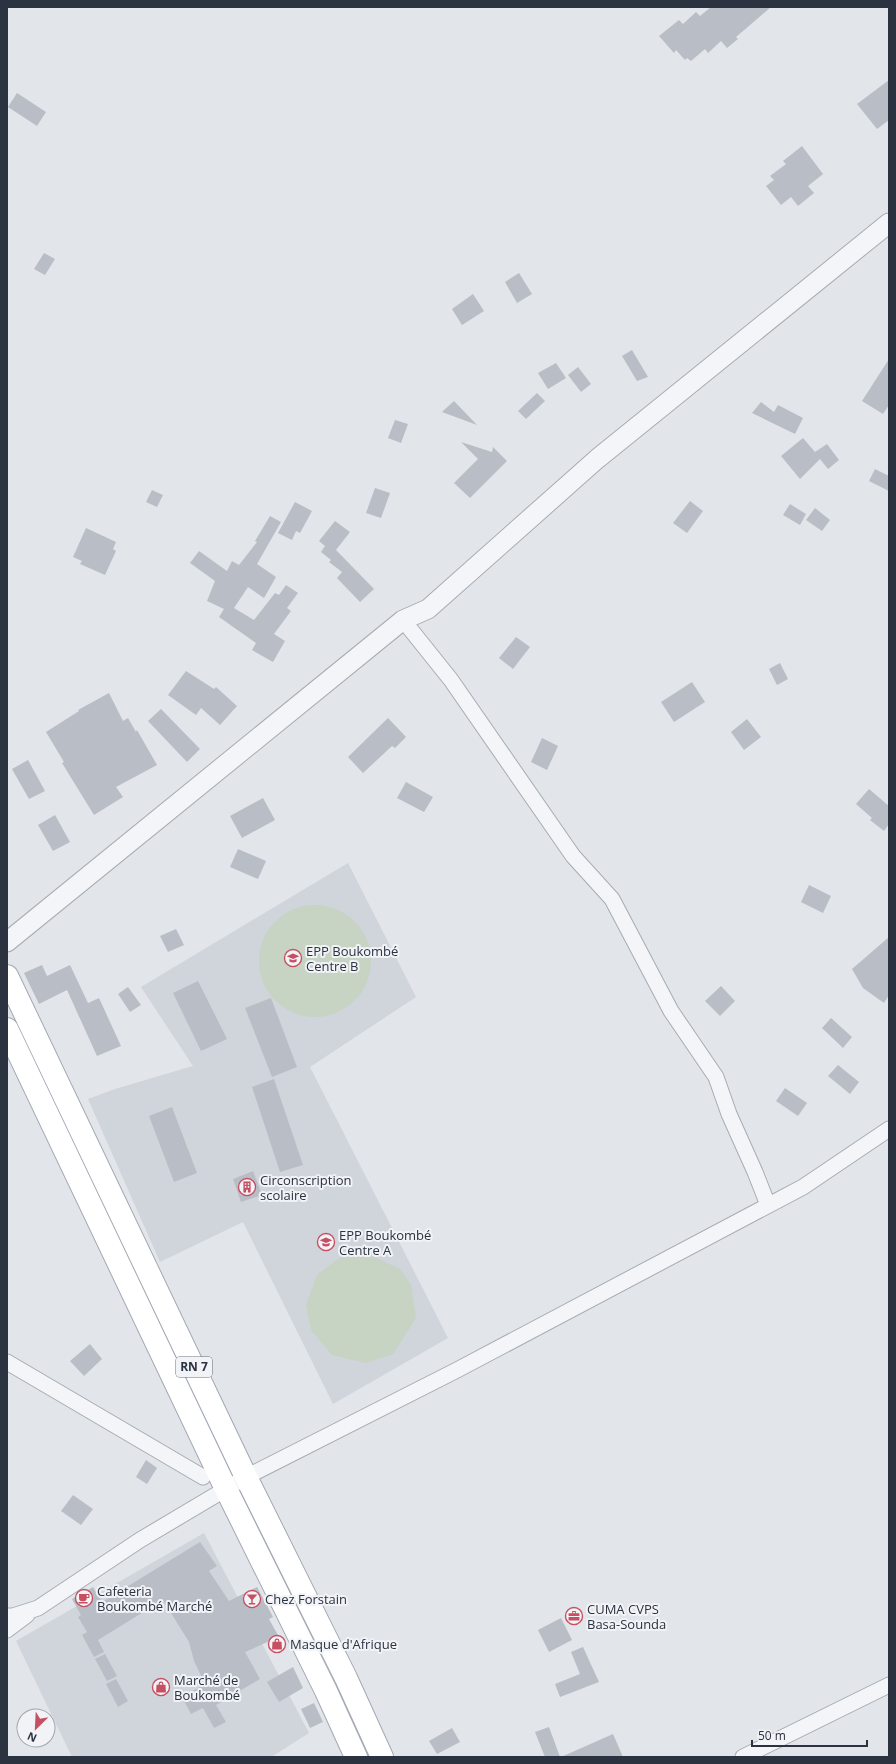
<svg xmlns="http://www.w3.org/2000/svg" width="896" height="1764" font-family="'Open Sans',sans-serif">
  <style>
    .built { fill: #d0d4db }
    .green { fill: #c7d3c3 }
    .building { fill: #b9bec6 }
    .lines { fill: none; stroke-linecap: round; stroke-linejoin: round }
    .minor-casing { stroke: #a7acb3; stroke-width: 17 }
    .tertiary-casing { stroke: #a7acb3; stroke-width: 21 }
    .primary-casing { stroke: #a2a9b4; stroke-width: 24 }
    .minor { stroke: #f4f5f8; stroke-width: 15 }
    .tertiary { stroke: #f4f5f8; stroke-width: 19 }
    .primary { stroke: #fff; stroke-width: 22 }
    .labels { text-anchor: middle; stroke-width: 4; stroke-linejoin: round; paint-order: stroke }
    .shield { fill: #f1f3f7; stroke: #666c77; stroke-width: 1 }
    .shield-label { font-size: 12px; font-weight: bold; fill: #2b3240 }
    .poi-label { font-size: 13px; fill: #2b3240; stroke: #f1f3f7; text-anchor: start }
  </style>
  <rect width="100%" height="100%" fill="#e2e5e9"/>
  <!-- built -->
  <g class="built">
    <path d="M348,863L416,997L310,1067L448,1338L333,1404L243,1222L160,1262L88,1099L115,1089L193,1066L141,987Z"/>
    <path d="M204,1533L309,1733L271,1757H72L16,1641Z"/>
  </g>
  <!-- green -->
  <g class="green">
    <circle cx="315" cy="961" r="56"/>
    <path d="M365,1253L400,1269L411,1285L416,1318L393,1354L366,1363L332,1355L311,1330L306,1305L317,1275L341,1257Z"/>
  </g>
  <!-- building -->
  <g class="building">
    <path d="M711,7H771L736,37L738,39L727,48L721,41L708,53L705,49L691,61L687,58L685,60L676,50L674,53L659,36L679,20L683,24L696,12L700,16Z"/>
    <path d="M889,80V120L877,129L857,104Z"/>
    <path d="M17,93L46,112L37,126L8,107Z"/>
    <path d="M802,146L823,174L808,186L814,193L798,206L791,197L781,205L766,186L774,180L770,176L786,164L783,161Z"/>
    <path d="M44,253L55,259L45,275L34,269Z"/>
    <path d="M519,273L532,294L517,303L505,282Z"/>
    <path d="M473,294L484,311L462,325L452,309Z"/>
    <path d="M632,350L648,377L637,381L622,356Z"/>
    <path d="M889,359V405L883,414L862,401Z"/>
    <path d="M556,363L566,378L548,389L538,373Z"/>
    <path d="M578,367L591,384L581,392L568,375Z"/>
    <path d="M537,393L545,401L526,419L518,411Z"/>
    <path d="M454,401L477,425L442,412Z"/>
    <path d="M761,402L774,412L778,405L803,418L795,434L752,413Z"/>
    <path d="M395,420L408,424L401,443L388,438Z"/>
    <path d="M803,438L815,452L827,444L839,460L828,469L820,459L800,479L781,456Z"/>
    <path d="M461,442L492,452L493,447L507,461L470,498L454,483L478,459Z"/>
    <path d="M875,469L889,476V491L869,481Z"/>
    <path d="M375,488L390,493L381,518L366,513Z"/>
    <path d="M152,490L163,495L157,507L146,502Z"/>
    <path d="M690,501L703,511L687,533L673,523Z"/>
    <path d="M295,502L312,511L300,533L296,531L292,540L278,533Z"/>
    <path d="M790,504L806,514L800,525L783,515Z"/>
    <path d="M815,508L830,520L822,531L806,520Z"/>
    <path d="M270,516L281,522L257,564L276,577L264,598L248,587L234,608L254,620L275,593L279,595L286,585L298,593L287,608L291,611L274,634L285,641L273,662L252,650L256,643L219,617L224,609L207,601L215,581L190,563L199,551L227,571L232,561L239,565L257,542L255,541Z"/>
    <path d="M335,521L350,532L336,550L374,589L360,602L337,578L342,572L329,562L331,560L321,552L325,546L319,541Z"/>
    <path d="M86,528L116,542L113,549L116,551L105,575L80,564L82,561L73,557Z"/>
    <path d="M516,637L530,647L513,669L499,658Z"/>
    <path d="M780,663L788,679L777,685L769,669Z"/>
    <path d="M186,671L214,689L216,687L237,706L220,725L201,708L196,715L168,695Z"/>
    <path d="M692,682L705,702L674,722L661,702Z"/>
    <path d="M109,693L123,721L128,718L136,732L137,730L157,765L116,787L123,797L94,815L62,763L64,762L46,732L79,711L78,710Z"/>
    <path d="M161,709L200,749L187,762L148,721Z"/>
    <path d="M388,718L406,737L395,748L392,746L363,773L348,757Z"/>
    <path d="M747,719L761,737L744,750L731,732Z"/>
    <path d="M542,738L558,746L547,770L531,762Z"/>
    <path d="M28,760L45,791L29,799L12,769Z"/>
    <path d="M406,782L433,797L424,812L397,798Z"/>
    <path d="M869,789L889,806V824L884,831L870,820L872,818L856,804Z"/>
    <path d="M263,798L275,820L242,838L230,816Z"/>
    <path d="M55,815L70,842L53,851L38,825Z"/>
    <path d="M238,849L266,861L258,879L230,867Z"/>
    <path d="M809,885L831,896L823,913L801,902Z"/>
    <path d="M176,929L184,945L168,952L160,936Z"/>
    <path d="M889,937V995L884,1003L863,988L852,969Z"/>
    <path d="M42,965L47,976L70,965L88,1003L99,998L121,1046L97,1056L67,990L39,1004L24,973Z"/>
    <path d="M198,981L227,1039L201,1051L173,993Z"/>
    <path d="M721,986L735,1001L720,1016L705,1001Z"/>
    <path d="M128,987L141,1005L130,1012L118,994Z"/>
    <path d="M271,998L297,1067L272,1077L245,1008Z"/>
    <path d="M831,1018L852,1037L843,1048L822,1028Z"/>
    <path d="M838,1065L859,1082L850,1094L828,1076Z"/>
    <path d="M274,1079L303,1165L280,1172L252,1087Z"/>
    <path d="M785,1088L807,1103L798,1116L776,1101Z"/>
    <path d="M172,1107L197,1173L174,1182L149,1116Z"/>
    <path d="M253,1171L262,1195L241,1202L233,1179Z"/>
    <path d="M90,1344L102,1359L84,1376L70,1361Z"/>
    <path d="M146,1460L157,1468L147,1484L136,1477Z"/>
    <path d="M73,1495L93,1509L81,1525L61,1511Z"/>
    <path d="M200,1542L217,1566L209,1571L229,1601L257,1587L273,1617L269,1619L279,1637L245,1652L260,1679L216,1705L226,1722L214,1728L203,1708L191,1714L182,1697L205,1684L194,1661L189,1642L163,1600L98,1640L104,1652L94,1657L82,1635L87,1632L78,1617L81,1615L72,1599L93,1587L102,1602Z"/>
    <path d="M561,1618L572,1640L549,1652L538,1630Z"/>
    <path d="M583,1647L599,1682L560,1697L555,1684L580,1674L571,1652Z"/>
    <path d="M105,1654L117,1676L107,1681L95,1659Z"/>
    <path d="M293,1667L303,1688L279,1702L267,1682Z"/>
    <path d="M116,1679L128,1701L118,1707L106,1684Z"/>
    <path d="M314,1703L323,1722L310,1728L301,1709Z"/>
    <path d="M549,1727L560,1757H545L535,1732Z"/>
    <path d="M452,1728L460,1742L437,1754L429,1741Z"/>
    <path d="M613,1734L623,1757H561Z"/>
  </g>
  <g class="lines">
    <!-- minor casing -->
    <g class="minor-casing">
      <g id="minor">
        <path d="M403,620L451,680L573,856L612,899L671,1011L716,1077L729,1114L755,1172L768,1205"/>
        <path d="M7,1362L203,1477"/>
        <path d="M7,1616H13L38,1608L140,1540L246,1477L457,1370L803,1187L889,1129"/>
        <path d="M7,1630L27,1615"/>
        <path d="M743,1757L889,1685"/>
      </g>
    </g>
    <!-- tertiary casing -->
    <g class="tertiary-casing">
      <path id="tertiary" d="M7,942L403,620L428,609L597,459L889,223"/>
    </g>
    <!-- primary casing -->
    <g class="primary-casing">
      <g id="primary">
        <path d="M7,976L246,1477L346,1678L382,1757"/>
        <path d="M7,1029L226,1489L326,1691L356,1757"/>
      </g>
    </g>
    <!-- minor -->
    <use href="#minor" class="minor"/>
    <!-- tertiary -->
    <use href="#tertiary" class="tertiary"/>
    <!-- primary -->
    <use href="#primary" class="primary"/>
  </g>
  <!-- icons -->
  <defs>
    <g id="school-ring" transform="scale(0.9)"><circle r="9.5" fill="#f1f3f7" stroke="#c64f61" stroke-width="1.5"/><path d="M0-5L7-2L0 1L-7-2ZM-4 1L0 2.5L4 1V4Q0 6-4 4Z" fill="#c64f61"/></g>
    <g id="building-ring" transform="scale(0.9)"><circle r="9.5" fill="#f1f3f7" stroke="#c64f61" stroke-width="1.5"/><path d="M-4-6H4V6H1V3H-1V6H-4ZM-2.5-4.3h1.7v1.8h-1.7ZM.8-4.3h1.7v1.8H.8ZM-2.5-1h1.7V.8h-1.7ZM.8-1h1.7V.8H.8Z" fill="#c64f61"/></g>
    <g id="cafe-ring" transform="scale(0.9)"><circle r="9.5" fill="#f1f3f7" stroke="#c64f61" stroke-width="1.5"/><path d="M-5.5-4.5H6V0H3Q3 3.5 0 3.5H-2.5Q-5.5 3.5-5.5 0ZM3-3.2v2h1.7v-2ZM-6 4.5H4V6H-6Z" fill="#c64f61"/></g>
    <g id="bar-ring" transform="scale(0.9)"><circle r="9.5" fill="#f1f3f7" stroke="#c64f61" stroke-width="1.5"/><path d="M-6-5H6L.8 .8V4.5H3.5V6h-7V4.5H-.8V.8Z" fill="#c64f61"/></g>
    <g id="office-ring" transform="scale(0.9)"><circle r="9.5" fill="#f1f3f7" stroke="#c64f61" stroke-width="1.5"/><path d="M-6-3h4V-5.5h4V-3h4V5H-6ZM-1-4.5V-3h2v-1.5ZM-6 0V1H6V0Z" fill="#c64f61"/></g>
    <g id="shop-ring" transform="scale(0.9)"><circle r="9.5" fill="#f1f3f7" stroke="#c64f61" stroke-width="1.5"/><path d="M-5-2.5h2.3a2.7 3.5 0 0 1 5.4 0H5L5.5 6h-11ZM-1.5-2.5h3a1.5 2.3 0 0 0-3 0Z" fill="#c64f61"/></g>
  </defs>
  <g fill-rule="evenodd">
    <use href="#school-ring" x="293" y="958"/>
    <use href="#building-ring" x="247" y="1187"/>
    <use href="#school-ring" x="326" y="1242"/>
    <use href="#cafe-ring" x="84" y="1598"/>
    <use href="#bar-ring" x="252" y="1599"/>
    <use href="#office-ring" x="574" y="1616"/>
    <use href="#shop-ring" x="277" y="1644"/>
    <use href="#shop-ring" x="161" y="1687"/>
  </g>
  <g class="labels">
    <!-- shield labels -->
    <rect class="shield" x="176" y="1357" width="36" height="20" rx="3"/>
    <g class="shield-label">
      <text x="194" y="1371">RN 7</text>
    </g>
    <!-- poi labels -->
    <g class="poi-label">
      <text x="306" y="956">EPP Boukombé<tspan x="306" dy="15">Centre B</tspan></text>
      <text x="260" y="1185">Circonscription<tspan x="260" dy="15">scolaire</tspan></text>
      <text x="339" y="1240">EPP Boukombé<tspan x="339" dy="15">Centre A</tspan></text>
      <text x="97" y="1596">Cafeteria<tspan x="97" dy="15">Boukombé Marché</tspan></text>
      <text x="265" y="1604">Chez Forstain</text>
      <text x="587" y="1614">CUMA CVPS<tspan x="587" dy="15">Basa-Sounda</tspan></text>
      <text x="290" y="1649">Masque d'Afrique</text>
      <text x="174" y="1685">Marché de<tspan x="174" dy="15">Boukombé</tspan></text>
    </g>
  </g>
  <!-- border -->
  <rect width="896" height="1764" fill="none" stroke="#2b3240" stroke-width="16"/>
  <!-- north arrow -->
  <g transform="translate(36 1728) rotate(204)"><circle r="19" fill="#f1f3f7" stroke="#a2a6ae"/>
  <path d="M0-3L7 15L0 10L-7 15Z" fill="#c64f61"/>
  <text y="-6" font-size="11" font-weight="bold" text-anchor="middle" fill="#2b3240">N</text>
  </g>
  <!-- scale -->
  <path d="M752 1740v6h115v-6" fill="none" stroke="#2b3240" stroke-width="2"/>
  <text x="758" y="1740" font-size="12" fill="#2b3240" stroke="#f1f3f7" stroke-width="3" paint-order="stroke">50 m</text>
</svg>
